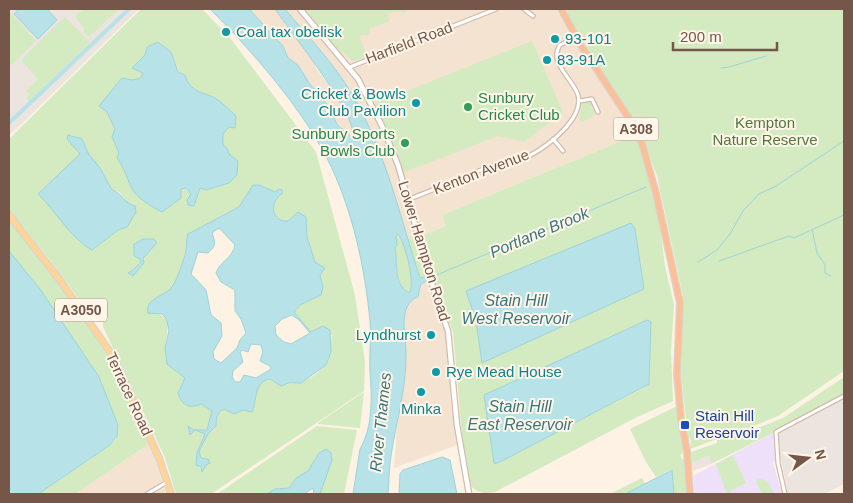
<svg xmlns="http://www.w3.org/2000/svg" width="853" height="503" font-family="Helvetica,sans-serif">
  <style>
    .residential { fill: #f5e3d1 }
    .industrial { fill: #ece4de }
    .education { fill: #efe0f9 }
    .green { fill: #d4ebc1; fill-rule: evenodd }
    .water { fill: #b7e2e7; stroke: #9dd3d9; fill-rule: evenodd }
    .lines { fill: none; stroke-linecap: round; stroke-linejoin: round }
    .stream { stroke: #9dd3d9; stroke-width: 1 }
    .canal { stroke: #b7e2e7; stroke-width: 4 }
    .minor-casing { stroke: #d1bbac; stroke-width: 5.5 }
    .tertiary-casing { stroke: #d1bbac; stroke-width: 7 }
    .primary-casing { stroke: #dbd3cf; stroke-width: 8 }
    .trunk-casing { stroke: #dbd3cf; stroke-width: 8 }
    .minor { stroke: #fff; stroke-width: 3 }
    .tertiary { stroke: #fff; stroke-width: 4.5 }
    .primary { stroke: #fed499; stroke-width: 5.5 }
    .trunk { stroke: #fcc098; stroke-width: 5.5 }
    .culture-dot { fill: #0f9aa8; stroke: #fff6ea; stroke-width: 2 }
    .leisure-dot { fill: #2e9e5b; stroke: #fff6ea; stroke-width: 2 }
    .transit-dot { fill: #1a4fb4; stroke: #fff6ea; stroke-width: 2 }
    .labels { text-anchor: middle; stroke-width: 4; stroke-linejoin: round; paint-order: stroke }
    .shield { fill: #fff6ea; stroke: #9f8679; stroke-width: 1 }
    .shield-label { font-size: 14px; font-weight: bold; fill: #765648 }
    .culture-label { font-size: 15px; fill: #0d838f; stroke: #fff6ea; text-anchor: start }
    .street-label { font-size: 15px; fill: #765648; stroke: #fff6ea }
    .leisure-label { font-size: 15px; fill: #27864d; stroke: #fff6ea; text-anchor: start }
    .park-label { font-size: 15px; fill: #51773d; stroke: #fff6ea }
    .transit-label { font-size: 15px; fill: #164399; stroke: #fff6ea; text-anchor: start }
    .water-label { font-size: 16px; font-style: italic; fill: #3b757c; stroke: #fff6ea }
  </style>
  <rect width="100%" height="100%" fill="#fdf2e3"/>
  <!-- residential -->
  <g class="residential">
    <path d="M249,9H275L315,62V67L341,102L350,119L354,131L352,138L355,143H353L339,124L337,125L325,101L309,83L298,65L288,58L283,46Z"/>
    <path d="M285,9H556L570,35L636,135L442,215L446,226L421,236L407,239L375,138L353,96Z"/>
    <path d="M429,279L447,340L451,403L457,445L394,468L406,306L419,297L423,280Z"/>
    <path d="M150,443L166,494H75Z"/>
  </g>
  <!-- industrial -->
  <g class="industrial">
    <path d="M9,9H139L9,136Z"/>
    <path d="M844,399V484L824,494H788L778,446L779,434Z"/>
    <path d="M709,454L711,464L693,471L692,463Z"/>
  </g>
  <!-- education -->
  <path class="education" d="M773,433L775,460L773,463L782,494H695L693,476Z"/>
  <!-- green -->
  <g class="green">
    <path d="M86,9H119L89,37L84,33V27L76,19V14Z"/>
    <path d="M141,9H202L231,39L316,152L355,295L365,362L364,391L211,494H176L165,458L103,327V322L91,315L42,250L9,210V139ZM171,52L179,72L185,75C190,90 203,95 217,99L229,127L223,134V145L229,154V183L206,190L200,187L191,194L185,188H131L126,171L117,158L119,153L112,137L115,129L107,112L100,106L122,78L132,80L141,78L144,73L132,68L145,55ZM100,168L112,190L119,192L131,206L127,227L118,230L92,250ZM269,190L282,194C269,201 271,223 288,221L298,212L306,217L307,237L315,262L324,267L320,275L321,295L300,305L294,312L311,332L315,331L332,335C329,358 326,372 302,382C296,384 289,383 283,386C279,384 271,378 267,379C255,380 256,404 252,412L243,410L234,414L224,409L220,411L213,430L208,434L199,451L201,458L206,459V464L200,469C195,456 199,449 206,434L200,431L208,429L212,411L201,404L186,406L179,397V390L186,378C177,369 164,356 166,341C167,332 169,328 166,318L147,308C153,299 161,298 169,290C181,279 186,253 187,237Z"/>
    <path d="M305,9H408L406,13C400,12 393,10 387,15L390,21L369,29L370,32L367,36L363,34L359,37L368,58L353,61L334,46Z"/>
    <path d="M565,9H844V371L778,416L749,428L753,430L783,418L844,377V394L805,417L711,464L709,455L692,463L691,452L717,443V439L690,449L691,441L688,436L681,375L683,296L657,176L640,131L577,32Z"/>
    <path d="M9,11L36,41L9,67Z"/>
    <path d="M65,17L90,42L29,101L26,98L30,94L26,91L38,79L21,60Z"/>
    <path d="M532,41L563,112L524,142L498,136L403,173L385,125L374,104Z"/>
    <path d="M591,102L592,109L595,111L593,117L581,122L579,119L582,103Z"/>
    <path d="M636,135L657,205L665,266L674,305L671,351L673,401L635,418L495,492C486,494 478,494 471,486L462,435L453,332L434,281L421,236L446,226L442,215ZM639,261L644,289L479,340L476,321L466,292ZM647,320L651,322L648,358L650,380L643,388L496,464L484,395Z"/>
    <path d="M9,221L57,280L116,368L150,443L75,494H38L110,445L116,439L118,425L40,289L9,251Z"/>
    <path d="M398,234C405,243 416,284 409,293C394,284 398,264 395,249L397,244L396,236Z"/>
    <path d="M416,236L427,277L420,278L407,239Z"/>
    <path d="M364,392L360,428L318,424V423Z"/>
    <path d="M677,406L685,452L680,455L682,459H685L687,494H674L672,469L656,477L646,462L630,429Z"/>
    <path d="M317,426L357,430L344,494H320L330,455L326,449L319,453L308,471L296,478L288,489L279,488L267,494H217Z"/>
    <path d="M733,455L746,483L730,491L731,494H727L716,464Z"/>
    <path d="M642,478L645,484L624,494H610Z"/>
    <path d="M758,479C769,478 770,488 775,494H762L756,482Z"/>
  </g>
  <!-- water -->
  <g class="water">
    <path d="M19,9H47L57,20L38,39L14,14Z"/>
    <path d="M210,9H249L283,46L288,58L298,65L309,83L325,101L337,124L352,138C362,120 288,29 275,9H285C308,37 335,64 353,96C386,152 400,217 420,278L427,277L428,280L421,284L418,297C396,305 407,339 406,356C406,391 396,422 391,456C389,468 389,482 388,494H353L360,449C373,427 372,397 370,372C369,352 372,332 369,312C363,257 349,197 322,149C295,100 248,47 210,9ZM398,234C405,243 416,284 409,293C393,284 398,263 395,248L397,245L396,236Z"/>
    <path d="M158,42L171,52L178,72L185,75C192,96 206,91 218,100C224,104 230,111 236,116L235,128L229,127L223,134V145L227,148L229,154L238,161L237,175L229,183L206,190L200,188L194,206L188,205L187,200L191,194L186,188L181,189V198L162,212C151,206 137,199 131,187C126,175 124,168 117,158L119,153L112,137L115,129L107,112L99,106L122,78L132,80L141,78L143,73L132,68L145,55L147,47Z"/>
    <path d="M68,135L82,139L88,153L100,168L112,190C122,193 125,204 135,206L136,212L127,227L118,230L92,250C69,237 57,212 38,194L80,154L67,139Z"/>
    <path d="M253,185H259L275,192L279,189L282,190V194C269,201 271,223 288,221L298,212L306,217L307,237L315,262L325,268L320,275L323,287L321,295L300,305L294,312L311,332L323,326L330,330L331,352L326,365L301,383H289L281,386L270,379C254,381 257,401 252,412L243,410L234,414L224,409C217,412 216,419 216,426L208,434L199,451L201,458L208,459L210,463L206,465L202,472L201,467L196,465L197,453L205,434L195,430L190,435L188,426L194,430H207L212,411L201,404C190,409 182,406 178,393L185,378L167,364L165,348L169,330L166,318L162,314L148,313C144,299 165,296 172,287C177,280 185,257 186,250C187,244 186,239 188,234L239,207ZM219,228L235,245C233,258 219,262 216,273L221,282L235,290V311L241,319L246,333L240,340L237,348L221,363L214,359L213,352L222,336L221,323L211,315L206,290L191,274L198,252L208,253C216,245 216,244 212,233ZM292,315L299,320L310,333L291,344L284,342L276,335L275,326L282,319ZM251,344L261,345L263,352L260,361L270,366L271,369L256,378L244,375L240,382H235L232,377L233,371L243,362L240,352L242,350L248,352Z"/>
    <path d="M631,223L635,229L644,289L482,363L476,321L466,291Z"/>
    <path d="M143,239H154L157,243L143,258L144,263L133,276L128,273L133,270L141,262L140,259L134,256V244Z"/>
    <path d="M9,251L40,289L99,377L118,425L117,436L110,445L38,494H9Z"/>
    <path d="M647,320L651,322L649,384L502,461L495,464L494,463L484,395Z"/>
    <path d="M326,449L331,453L332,460L320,494H314L313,488L304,494H267L275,489L289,488L296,478L308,471L319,453Z"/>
    <path d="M442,457L450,460L457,494H399L400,474L403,470Z"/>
    <path d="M672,470L674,494H628L627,493Z"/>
  </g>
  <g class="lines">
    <!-- stream -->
    <g class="stream">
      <path d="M721,68L729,67L766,56"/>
      <path d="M812,229L817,253L825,265V273L831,276"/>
      <path d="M719,261L789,236L794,238L844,215"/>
      <path d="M698,262L717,250L730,234L743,211L759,194L776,186L844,141"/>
      <path d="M432,277L646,187"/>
    </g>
    <!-- canal -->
    <path class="canal" d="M9,123L129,9"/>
    <!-- minor casing -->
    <g class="minor-casing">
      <g id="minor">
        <path d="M524,9L533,16"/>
        <path d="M350,67L496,9"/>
        <path d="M579,101L592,99L598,112"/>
        <path d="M553,139L563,151"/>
        <path d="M407,200C439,188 470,173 503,162C511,159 521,161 529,156C548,146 584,119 578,95C573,79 548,62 560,45L576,37"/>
        <path d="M147,494L167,482"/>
        <path d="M785,494L778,463L776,432L844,396"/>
      </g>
    </g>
    <!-- tertiary casing -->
    <g class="tertiary-casing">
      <path id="tertiary" d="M300,9L358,79L383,128L398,165L435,294L448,331L457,425L469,494"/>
    </g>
    <!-- primary casing -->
    <g class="primary-casing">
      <path id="primary" d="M9,215L59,279L113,356L159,458L171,494"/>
    </g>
    <!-- trunk casing -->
    <g class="trunk-casing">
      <path id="trunk" d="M561,9L580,44L634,126L642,144L656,193L680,303L677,374L681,419L687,451L690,494"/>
    </g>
    <!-- minor -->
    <use href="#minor" class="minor"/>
    <!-- tertiary -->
    <use href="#tertiary" class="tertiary"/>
    <!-- primary -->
    <use href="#primary" class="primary"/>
    <!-- trunk -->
    <use href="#trunk" class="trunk"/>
  </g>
  <!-- markers -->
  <g class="culture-dot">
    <circle cx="226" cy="32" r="5"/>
    <circle cx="555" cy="39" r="5"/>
    <circle cx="547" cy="60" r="5"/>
    <circle cx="416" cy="103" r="5"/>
    <circle cx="431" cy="335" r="5"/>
    <circle cx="436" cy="372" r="5"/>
    <circle cx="421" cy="392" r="5"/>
  </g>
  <g class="leisure-dot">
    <circle cx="468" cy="107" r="5"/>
    <circle cx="405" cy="143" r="5"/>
  </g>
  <rect class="transit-dot" x="680" y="420" width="10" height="10" rx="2.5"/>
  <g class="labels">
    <!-- shield labels -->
    <g class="shield">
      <rect x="613.5" y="117.5" width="45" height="23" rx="4"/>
      <rect x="55" y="298.5" width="52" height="23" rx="4"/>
    </g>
    <g class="shield-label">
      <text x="636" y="134">A308</text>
      <text x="81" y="315">A3050</text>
    </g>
    <!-- culture labels -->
    <g class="culture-label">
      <text x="236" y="37">Coal tax obelisk</text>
      <text x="565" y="44">93-101</text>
      <text x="557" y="65">83-91A</text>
      <text x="406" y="99" text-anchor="end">Cricket &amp; Bowls<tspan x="406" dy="17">Club Pavilion</tspan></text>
      <text x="421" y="340" text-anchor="end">Lyndhurst</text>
      <text x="446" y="377">Rye Mead House</text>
      <text x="421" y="414" text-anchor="middle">Minka</text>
    </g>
    <!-- street labels -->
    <g class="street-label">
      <text transform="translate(409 43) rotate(-21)" y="5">Harfield Road</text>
      <text transform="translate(481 172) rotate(-21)" y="5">Kenton Avenue</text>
      <text transform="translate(424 251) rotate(73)" y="5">Lower Hampton Road</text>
      <text transform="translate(129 394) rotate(65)" y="5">Terrace Road</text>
    </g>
    <!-- leisure labels -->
    <g class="leisure-label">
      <text x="478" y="103">Sunbury<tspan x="478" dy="17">Cricket Club</tspan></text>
      <text x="395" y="139" text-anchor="end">Sunbury Sports<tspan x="395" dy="17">Bowls Club</tspan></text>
    </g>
    <!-- park labels -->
    <g class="park-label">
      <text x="765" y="128">Kempton<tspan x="765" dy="17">Nature Reserve</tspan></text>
    </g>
    <!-- transit labels -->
    <g class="transit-label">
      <text x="695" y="421">Stain Hill<tspan x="695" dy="17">Reservoir</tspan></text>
    </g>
    <!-- water labels -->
    <g class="water-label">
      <text transform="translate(539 232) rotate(-23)" y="6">Portlane Brook</text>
      <text x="516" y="306">Stain Hill<tspan x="516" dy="18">West Reservoir</tspan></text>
      <text x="520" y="412">Stain Hill<tspan x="520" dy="18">East Reservoir</tspan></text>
      <text transform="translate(380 422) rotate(-84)" y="6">River Thames</text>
    </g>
  </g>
  <!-- border -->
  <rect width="853" height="503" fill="none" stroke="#765648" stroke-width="20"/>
  <!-- north arrow -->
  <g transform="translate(808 458) rotate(75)" stroke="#fff6ea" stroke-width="4" paint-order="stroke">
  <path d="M0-4L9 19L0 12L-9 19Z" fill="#765648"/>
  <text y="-8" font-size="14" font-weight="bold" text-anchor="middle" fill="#765648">N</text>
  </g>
  <!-- scale -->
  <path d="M673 42v8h104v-8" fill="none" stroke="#765648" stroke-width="2.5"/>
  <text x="680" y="42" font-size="15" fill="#765648" stroke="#fff6ea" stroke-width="4" paint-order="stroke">200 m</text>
</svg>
